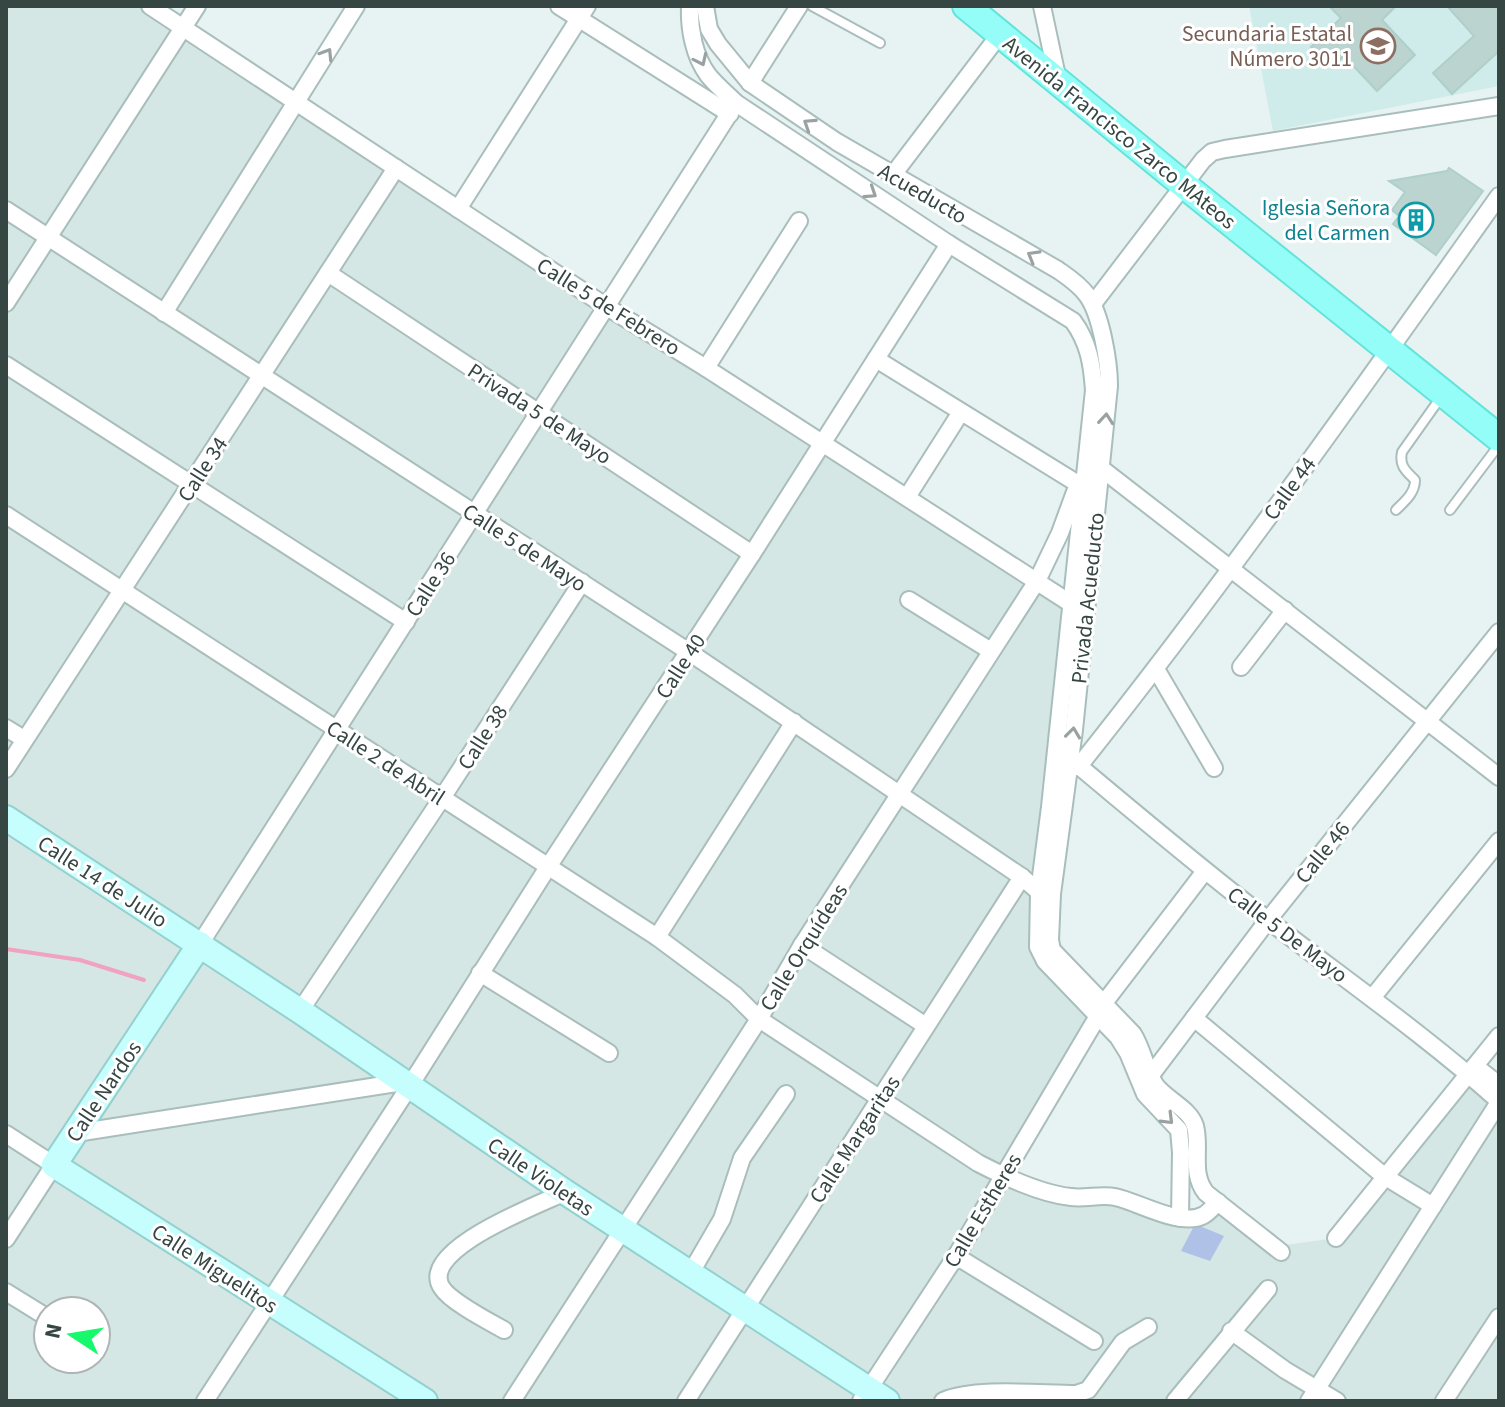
<svg xmlns="http://www.w3.org/2000/svg" width="1505" height="1407" font-family="'Source Sans 3',sans-serif">
  <style>
    .residential { fill: #d4e7e5; fill-rule: evenodd }
    .education { fill: #d0ecea }
    .green { fill: #afc1e7 }
    .lines { fill: none; stroke-linecap: round; stroke-linejoin: round }
    .stream { stroke: #f0a2be; stroke-width: 4 }
    .building { fill: #bbd4d0; stroke: #afcfca; stroke-width: 2 }
    .lane-casing { stroke: #a9bebc; stroke-width: 12 }
    .street-casing { stroke: #a9bebc; stroke-width: 20 }
    .secondary-casing { stroke: #94d0ce; stroke-width: 28 }
    .primary-casing { stroke: #64e3da; stroke-width: 30 }
    .lane { stroke: #fff; stroke-width: 8 }
    .street { stroke: #fff; stroke-width: 16 }
    .secondary { stroke: #c5fefd; stroke-width: 24 }
    .primary { stroke: #95fdf7; stroke-width: 26 }
    .oneway { stroke: #9aa2a1 }
    .labels { text-anchor: middle; stroke-width: 6; stroke-linejoin: round; paint-order: stroke }
    .education-label { font-size: 22px; fill: #785e54; stroke: #fff; text-anchor: end }
    .street-label { font-size: 22px; fill: #354643; stroke: #fff }
    .culture-label { font-size: 22px; fill: #0d838f; stroke: #fff; text-anchor: end }
  </style>
  <rect width="100%" height="100%" fill="#e6f3f2"/>
  <!-- residential -->
  <path class="residential" d="M6,6H150L1070,603L1038,931L1099,1015L1009,1171L1055,1187L1177,1214L1197,1212L1217,1195L1285,1245L1336,1238L1468,1074L1499,1101V1401H6ZM48,1311H96V1359H48Z"/>
  <!-- education -->
  <path class="education" d="M1249,6H1499V86L1273,131Z"/>
  <!-- green -->
  <path class="green" d="M1195,1224L1224,1236L1210,1261L1181,1251Z"/>
  <g class="lines">
    <!-- stream -->
    <path class="stream" d="M6,949L80,960L144,980"/>
  </g>
  <!-- building -->
  <g class="building">
    <path d="M1329,6H1396L1382,20L1415,55L1377,91L1344,56L1331,68L1311,47L1341,18Z"/>
    <path d="M1447,6H1499V51L1452,94L1433,73L1474,36Z"/>
    <path d="M1449,168L1483,191L1436,255L1393,224L1399,216L1392,210L1405,192L1389,181L1447,171Z"/>
  </g>
  <g class="lines">
    <!-- lane casing -->
    <g class="lane-casing">
      <g id="lane">
        <path d="M812,6L880,43"/>
        <path d="M1396,510C1405,501 1415,493 1415,480C1406,471 1399,466 1402,452L1441,397"/>
        <path d="M1450,510L1499,445"/>
      </g>
    </g>
    <!-- street casing -->
    <g class="street-casing">
      <g id="street">
        <path d="M150,6L607,307L706,368L1070,603"/>
        <path d="M559,6L730,114"/>
        <path d="M690,6C689,29 694,56 708,75C716,85 727,94 736,103L949,244L1073,321C1089,343 1092,364 1094,390L1050,807L1039,892L1038,947L1045,961L1118,1037L1128,1053L1145,1094L1179,1130L1181,1152L1180,1218"/>
        <path d="M705,6L709,29L718,44L750,83L837,142L1058,270C1068,277 1079,284 1087,295C1101,314 1109,362 1109,386L1074,730L1052,894L1050,940L1052,950L1133,1034C1143,1050 1146,1071 1156,1086C1167,1100 1190,1109 1195,1126C1201,1149 1190,1173 1206,1193L1281,1252"/>
        <path d="M1042,6L1058,81"/>
        <path d="M750,83L799,6"/>
        <path d="M892,176L1000,34"/>
        <path d="M458,209L587,6"/>
        <path d="M6,210L689,652L1022,877L1039,892"/>
        <path d="M328,273L752,554"/>
        <path d="M6,303L197,6"/>
        <path d="M1093,304L1203,160L1212,152L1225,149L1499,106"/>
        <path d="M164,313L356,6"/>
        <path d="M876,359L1083,487"/>
        <path d="M6,365L406,622"/>
        <path d="M706,368L799,221"/>
        <path d="M1102,469L1499,777"/>
        <path d="M907,497L961,412"/>
        <path d="M6,515L657,937L735,995L759,1019L978,1163C1005,1177 1041,1194 1071,1197C1086,1199 1101,1194 1115,1197C1139,1202 1181,1228 1204,1215C1209,1212 1213,1207 1218,1202"/>
        <path d="M909,600L991,651"/>
        <path d="M1241,667L1285,610"/>
        <path d="M1156,669L1214,768"/>
        <path d="M6,728L24,739"/>
        <path d="M1079,766C1141,818 1204,871 1268,920C1346,980 1426,1036 1499,1101"/>
        <path d="M6,769L396,168"/>
        <path d="M1068,769L1079,766C1226,582 1362,388 1499,196"/>
        <path d="M657,937L794,722"/>
        <path d="M200,944L736,103"/>
        <path d="M802,945L926,1026"/>
        <path d="M480,973L609,1053"/>
        <path d="M1372,998L1499,841"/>
        <path d="M1104,1003L1205,871"/>
        <path d="M300,1011L442,798L582,582"/>
        <path d="M1194,1018L1384,1176L1433,1206"/>
        <path d="M1475,1066L1499,1085"/>
        <path d="M1151,1075L1268,920L1499,632"/>
        <path d="M76,1133L403,1082"/>
        <path d="M6,1134L54,1165L6,1239"/>
        <path d="M1336,1238L1499,1036"/>
        <path d="M956,1256L1094,1341"/>
        <path d="M690,1274L722,1219L742,1158L786,1094"/>
        <path d="M6,1292L48,1318"/>
        <path d="M504,1330C488,1321 451,1302 442,1288C416,1250 541,1204 565,1192"/>
        <path d="M1231,1331L1285,1370L1337,1401"/>
        <path d="M205,1401L409,1087L548,867L752,554L949,244"/>
        <path d="M512,1401L759,1019L802,945L1037,581L1060,533L1075,492"/>
        <path d="M686,1401L1022,877"/>
        <path d="M861,1401L956,1256L1098,1016"/>
        <path d="M943,1401C976,1387 1039,1394 1076,1394L1088,1390L1123,1342L1148,1327"/>
        <path d="M1175,1401L1268,1289"/>
        <path d="M1309,1401L1499,1102"/>
        <path d="M1444,1401L1499,1317"/>
      </g>
    </g>
    <!-- secondary casing -->
    <g class="secondary-casing">
      <g id="secondary">
        <path d="M6,818L300,1011L565,1192L887,1401"/>
        <path d="M200,944L54,1165L425,1401"/>
      </g>
    </g>
    <!-- primary casing -->
    <g class="primary-casing">
      <path id="primary" d="M966,6L1184,185L1499,438"/>
    </g>
    <!-- lane -->
    <use href="#lane" class="lane"/>
    <!-- street -->
    <use href="#street" class="street"/>
    <!-- secondary -->
    <use href="#secondary" class="secondary"/>
    <!-- primary -->
    <use href="#primary" class="primary"/>
  </g>
  <!-- one-way arrows -->
  <defs><path id="oneway-chevron" d="M-2-3.5L2.5 0L-2 3.5" fill="none" stroke-width="1.6" stroke-linecap="round" stroke-linejoin="round" transform="scale(2)"/></defs>
  <g class="oneway">
    <use href="#oneway-chevron" transform="translate(327 54) rotate(-58)"/>
    <use href="#oneway-chevron" transform="translate(701 60) rotate(65)"/>
    <use href="#oneway-chevron" transform="translate(809 124) rotate(-147)"/>
    <use href="#oneway-chevron" transform="translate(871 193) rotate(33)"/>
    <use href="#oneway-chevron" transform="translate(1033 256) rotate(-150)"/>
    <use href="#oneway-chevron" transform="translate(1106 419) rotate(-85)"/>
    <use href="#oneway-chevron" transform="translate(1073 733) rotate(-83)"/>
    <use href="#oneway-chevron" transform="translate(1168 1119) rotate(45)"/>
  </g>
  <!-- icons -->
  <defs>
    <g id="school-ring" transform="scale(1.8)"><circle r="9.5" fill="#fff" stroke="#8d6e63" stroke-width="1.5"/><path d="M0-5L7-2L0 1L-7-2ZM-4 1L0 2.5L4 1V4Q0 6-4 4Z" fill="#8d6e63"/></g>
    <g id="building-ring" transform="scale(1.8)"><circle r="9.5" fill="#fff" stroke="#0f9aa8" stroke-width="1.5"/><path d="M-4-6H4V6H1V3H-1V6H-4ZM-2.5-4.3h1.7v1.8h-1.7ZM.8-4.3h1.7v1.8H.8ZM-2.5-1h1.7V.8h-1.7ZM.8-1h1.7V.8H.8Z" fill="#0f9aa8"/></g>
  </defs>
  <g fill-rule="evenodd">
    <use href="#school-ring" x="1378" y="46"/>
    <use href="#building-ring" x="1416" y="220"/>
  </g>
  <g class="labels">
    <!-- education labels -->
    <g class="education-label">
      <text x="1352" y="41">Secundaria Estatal<tspan x="1352" dy="25">Número 3011</tspan></text>
    </g>
    <!-- street labels -->
    <g class="street-label">
      <text transform="translate(1120 132) rotate(39)" y="8">Avenida Francisco Zarco MAteos</text>
      <text transform="translate(923 193) rotate(30)" y="8">Acueducto</text>
      <text transform="translate(609 306) rotate(32)" y="8">Calle 5 de Febrero</text>
      <text transform="translate(540 413) rotate(33)" y="8">Privada 5 de Mayo</text>
      <text transform="translate(202 469) rotate(-57)" y="8">Calle 34</text>
      <text transform="translate(1289 488) rotate(-54)" y="8">Calle 44</text>
      <text transform="translate(525 547) rotate(33)" y="8">Calle 5 de Mayo</text>
      <text transform="translate(430 584) rotate(-57)" y="8">Calle 36</text>
      <text transform="translate(1087 598) rotate(-84)" y="8">Privada Acueducto</text>
      <text transform="translate(680 666) rotate(-57)" y="8">Calle 40</text>
      <text transform="translate(482 737) rotate(-57)" y="8">Calle 38</text>
      <text transform="translate(386 762) rotate(33)" y="8">Calle 2 de Abril</text>
      <text transform="translate(1322 852) rotate(-51)" y="8">Calle 46</text>
      <text transform="translate(103 881) rotate(33)" y="8">Calle 14 de Julio</text>
      <text transform="translate(1288 934) rotate(37)" y="8">Calle 5 De Mayo</text>
      <text transform="translate(803 947) rotate(-58)" y="8">Calle Orquídeas</text>
      <text transform="translate(103 1091) rotate(-56)" y="8">Calle Nardos</text>
      <text transform="translate(854 1139) rotate(-57)" y="8">Calle Margaritas</text>
      <text transform="translate(541 1176) rotate(34)" y="8">Calle Violetas</text>
      <text transform="translate(982 1210) rotate(-59)" y="8">Calle Estheres</text>
      <text transform="translate(215 1268) rotate(33)" y="8">Calle Miguelitos</text>
    </g>
    <!-- culture labels -->
    <g class="culture-label">
      <text x="1390" y="215">Iglesia Señora<tspan x="1390" dy="25">del Carmen</tspan></text>
    </g>
  </g>
  <!-- border -->
  <rect width="1505" height="1407" fill="none" stroke="#354643" stroke-width="16"/>
  <!-- north arrow -->
  <g transform="translate(72 1335) rotate(282)"><circle r="38" fill="#ffffff" stroke="#aeb5b4" stroke-width="2"/>
  <path d="M0-6L14 30L0 20L-14 30Z" fill="#18f86d"/>
  <text y="-12" font-size="22" font-weight="bold" text-anchor="middle" fill="#354643">N</text>
  </g>
</svg>
